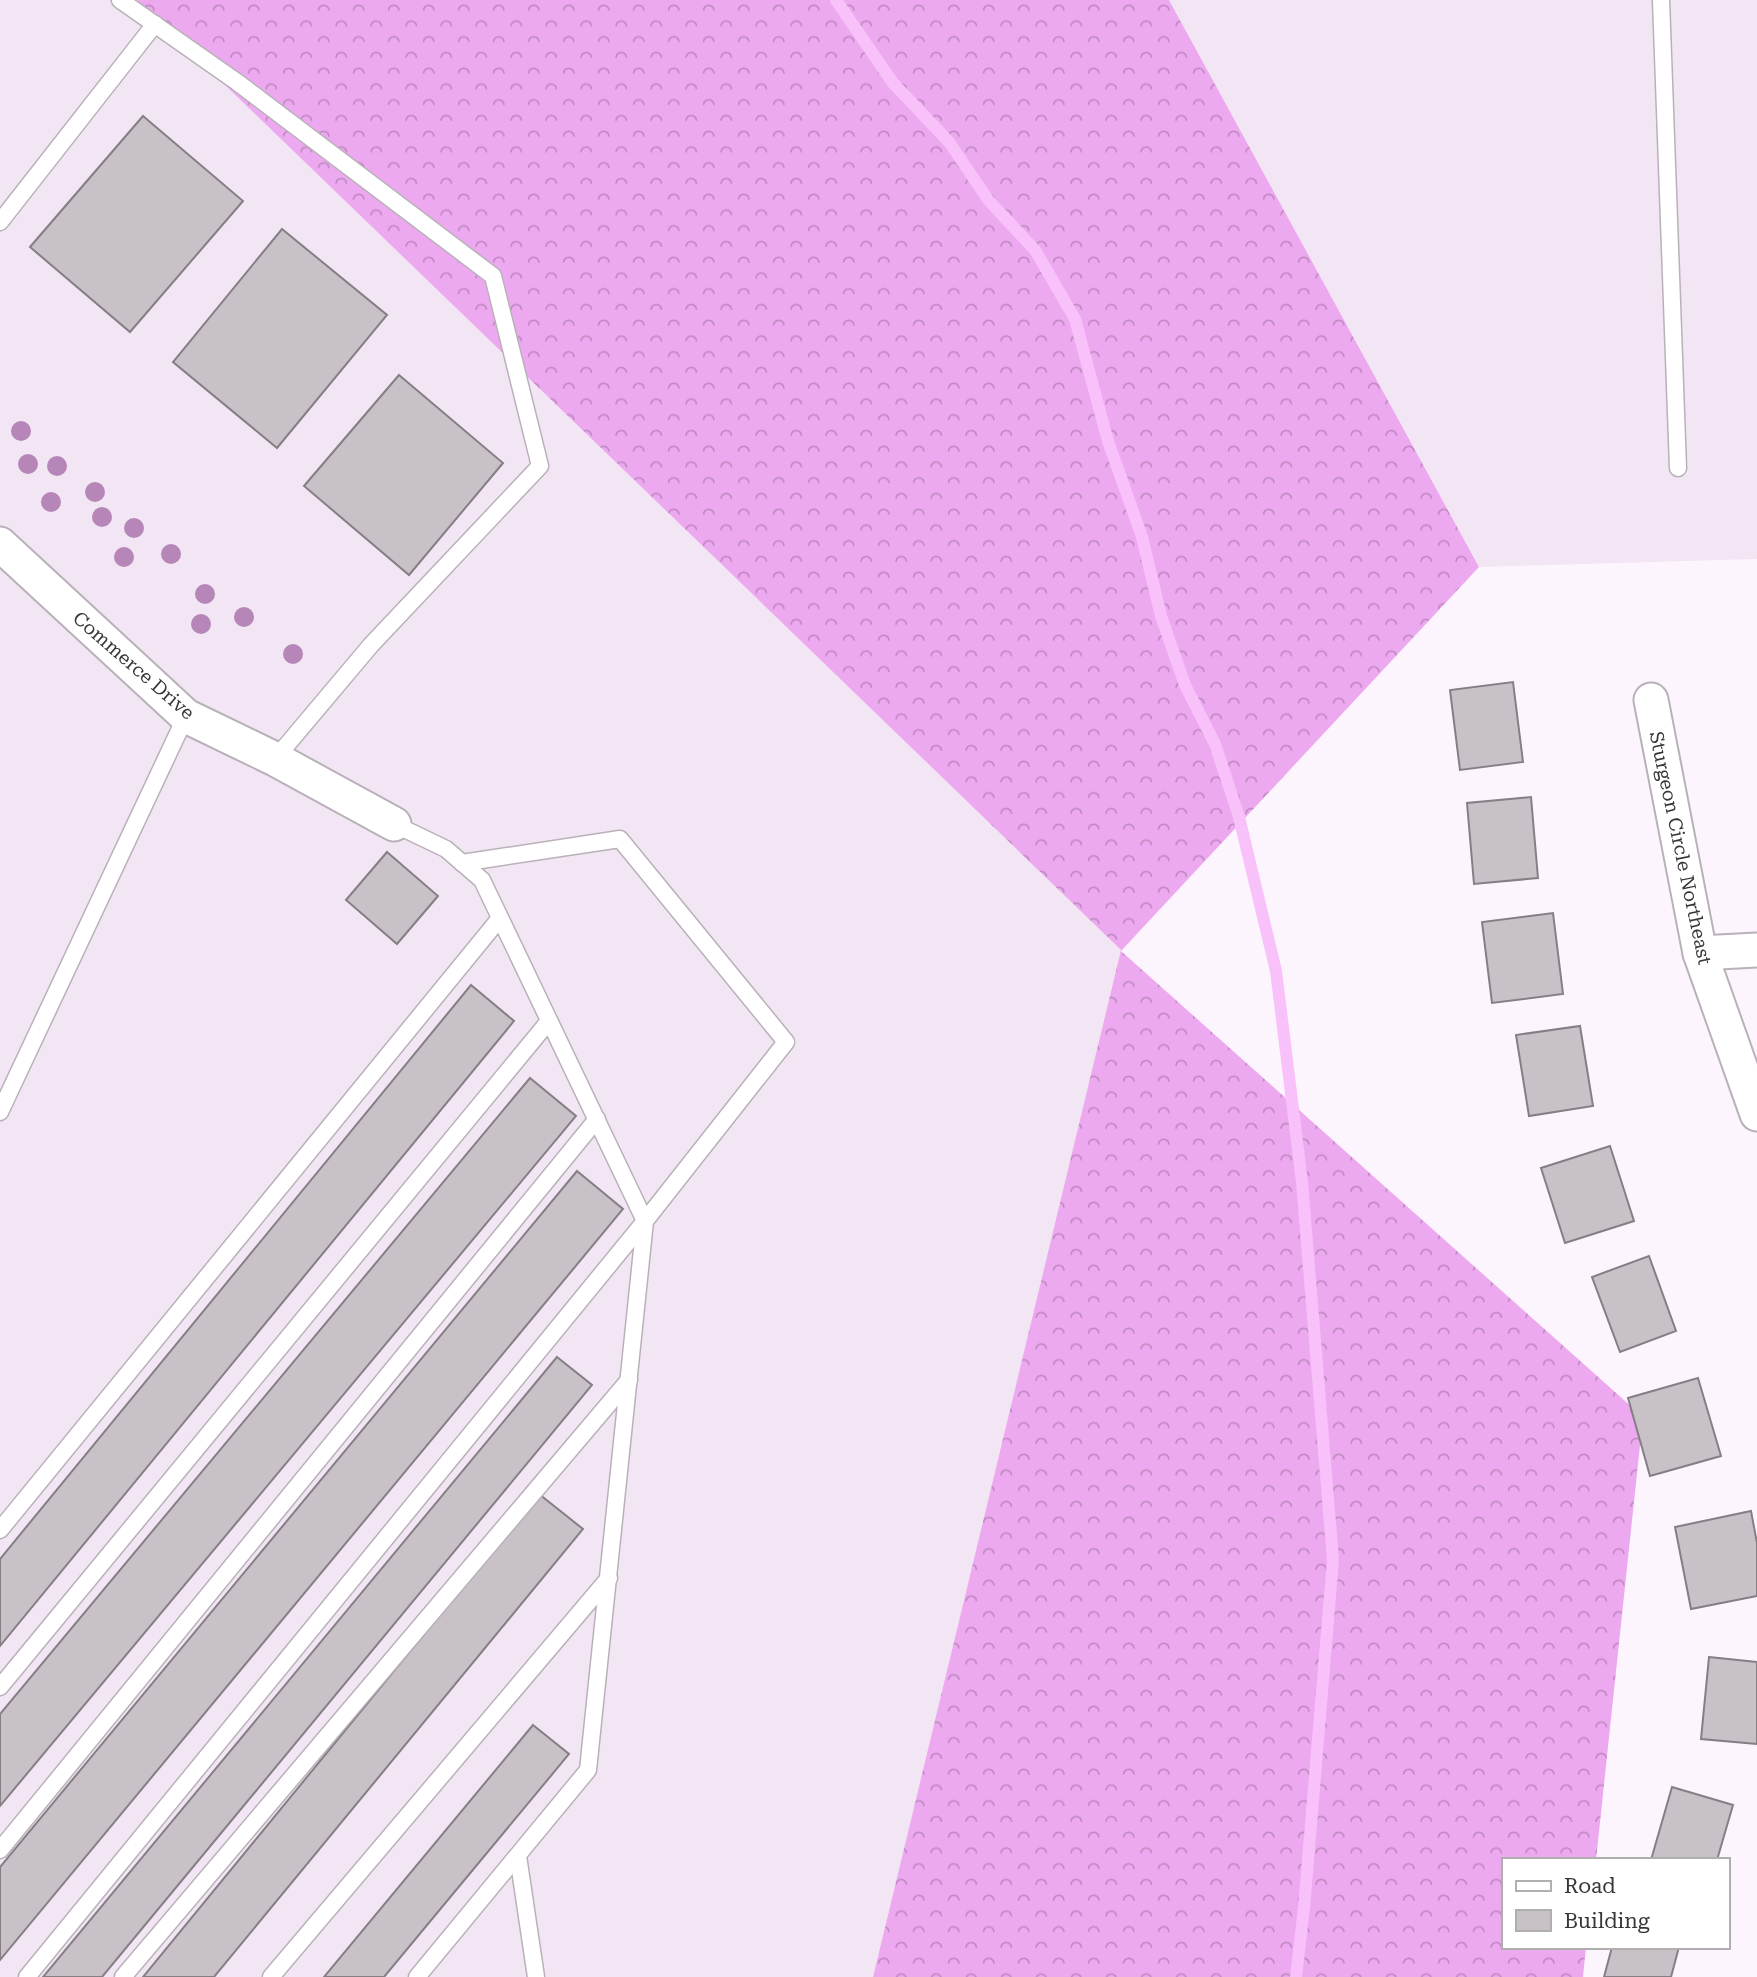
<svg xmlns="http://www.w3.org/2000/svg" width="1757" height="1977" font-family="'Roboto Serif',serif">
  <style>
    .built { fill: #f3e6f4 }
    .forest { fill: url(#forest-crowns) }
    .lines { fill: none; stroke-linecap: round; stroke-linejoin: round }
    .stream { stroke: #f8c1fa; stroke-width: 12 }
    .building { fill: #c8c1c8; stroke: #857e85; stroke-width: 2 }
    .lane-casing { stroke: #b9b1b9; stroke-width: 19 }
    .street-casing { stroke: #b9b1b9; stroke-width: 37 }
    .lane { stroke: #fff; stroke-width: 16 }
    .street { stroke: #fff; stroke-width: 33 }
    .tree { fill: #b686b8 }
    .labels { text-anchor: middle; stroke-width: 5; stroke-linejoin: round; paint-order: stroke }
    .street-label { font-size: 19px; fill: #393639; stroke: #fff }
  </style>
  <defs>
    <pattern id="forest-crowns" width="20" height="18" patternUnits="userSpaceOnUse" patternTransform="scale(1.75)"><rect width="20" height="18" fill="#eda9ef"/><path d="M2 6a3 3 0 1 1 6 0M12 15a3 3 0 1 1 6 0" fill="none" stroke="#c18ac3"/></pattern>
  </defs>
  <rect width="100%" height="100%" fill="#fdf5fd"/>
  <!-- built -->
  <g class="built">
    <path d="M0,0H137L1121,950L873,1977H0Z"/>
    <path d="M1169,0H1757V559L1479,567Z"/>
  </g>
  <!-- forest -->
  <path class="forest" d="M137,0H1169L1479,567L1121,951L1643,1417L1596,1860H1503V1947H1586L1583,1977H873L1121,950Z"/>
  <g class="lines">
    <!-- stream -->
    <path class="stream" d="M836,0L893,83L949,142L989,201L1035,250L1075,319L1108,441L1142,537L1161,616L1185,685L1215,744L1239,817L1276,971L1302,1182L1333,1560L1304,1908L1296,1977"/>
  </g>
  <!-- building -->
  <g class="building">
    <path d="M143,116L243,201L130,332L30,247Z"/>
    <path d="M282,229L387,315L277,448L173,362Z"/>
    <path d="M399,375L503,463L409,575L304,486Z"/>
    <path d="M1513,682L1523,762L1460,770L1450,690Z"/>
    <path d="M1531,797L1538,878L1474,884L1467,803Z"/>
    <path d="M387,852L438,896L397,944L346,900Z"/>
    <path d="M1553,913L1563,994L1492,1003L1482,922Z"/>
    <path d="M471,985L514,1021L0,1646V1559Z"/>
    <path d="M1580,1026L1593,1106L1529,1116L1516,1035Z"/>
    <path d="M530,1078L576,1116L0,1806V1714Z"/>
    <path d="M1610,1146L1634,1221L1565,1243L1541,1168Z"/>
    <path d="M577,1171L623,1209L0,1960V1867Z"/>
    <path d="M1649,1256L1676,1331L1620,1352L1592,1277Z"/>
    <path d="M557,1357L592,1385L102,1977H43Z"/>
    <path d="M1698,1378L1721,1456L1650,1476L1628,1398Z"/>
    <path d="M539,1494L583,1529L214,1977H143Z"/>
    <path d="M1751,1511L1757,1543V1596L1691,1609L1675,1527Z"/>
    <path d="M1709,1657L1757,1662V1744L1701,1739Z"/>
    <path d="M533,1725L569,1754L384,1977H324Z"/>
    <path d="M1672,1787L1733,1805L1717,1860H1651Z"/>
    <path d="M1612,1947H1679L1671,1977H1604Z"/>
  </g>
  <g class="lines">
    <!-- lane casing -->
    <g class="lane-casing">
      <g id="lane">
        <path d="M120,0L237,82L493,276L540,466L371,645L275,759"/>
        <path d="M1661,0L1678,468"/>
        <path d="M0,222L155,24"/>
        <path d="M0,1112L186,716"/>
        <path d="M0,1530L500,918"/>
        <path d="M0,1687L549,1021"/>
        <path d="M0,1850L597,1119"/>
        <path d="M518,1856L536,1977"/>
        <path d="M27,1977L645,1221L482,880L446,849L394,824"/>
        <path d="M123,1977L629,1380"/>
        <path d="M271,1977L609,1578"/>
        <path d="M417,1977L588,1770L645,1221L786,1042L620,839L462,863"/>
      </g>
    </g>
    <!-- street casing -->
    <g class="street-casing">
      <g id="street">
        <path d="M0,544L186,716L275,759L394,824"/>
        <path d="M1651,700L1700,953L1757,1114"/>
        <path d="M1700,953L1757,950"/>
      </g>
    </g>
    <!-- lane -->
    <use href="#lane" class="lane"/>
    <!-- street -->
    <use href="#street" class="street"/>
  </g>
  <!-- trees -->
  <g class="tree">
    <circle cx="21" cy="431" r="10"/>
    <circle cx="28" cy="464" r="10"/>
    <circle cx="57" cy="466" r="10"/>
    <circle cx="95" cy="492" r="10"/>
    <circle cx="51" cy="502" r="10"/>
    <circle cx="102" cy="517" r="10"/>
    <circle cx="134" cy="528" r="10"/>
    <circle cx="171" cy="554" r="10"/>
    <circle cx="124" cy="557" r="10"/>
    <circle cx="205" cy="594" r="10"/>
    <circle cx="244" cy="617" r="10"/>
    <circle cx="201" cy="624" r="10"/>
    <circle cx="293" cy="654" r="10"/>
  </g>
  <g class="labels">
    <!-- street labels -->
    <g class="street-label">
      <text transform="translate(134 665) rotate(41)" y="7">Commerce Drive</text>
      <text transform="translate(1681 848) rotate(78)" y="7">Sturgeon Circle Northeast</text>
    </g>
  </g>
  <!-- legend -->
  <rect x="1502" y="1858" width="228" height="91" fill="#ffffff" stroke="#b0afb0" stroke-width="2"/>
  <rect x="1516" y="1881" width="35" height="10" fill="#ffffff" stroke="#b0afb0" stroke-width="2"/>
  <text x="1564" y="1893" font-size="21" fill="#393639">Road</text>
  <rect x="1516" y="1910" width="35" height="21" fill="#c8c1c8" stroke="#b0afb0" stroke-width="2"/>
  <text x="1564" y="1928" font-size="21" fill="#393639">Building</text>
</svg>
